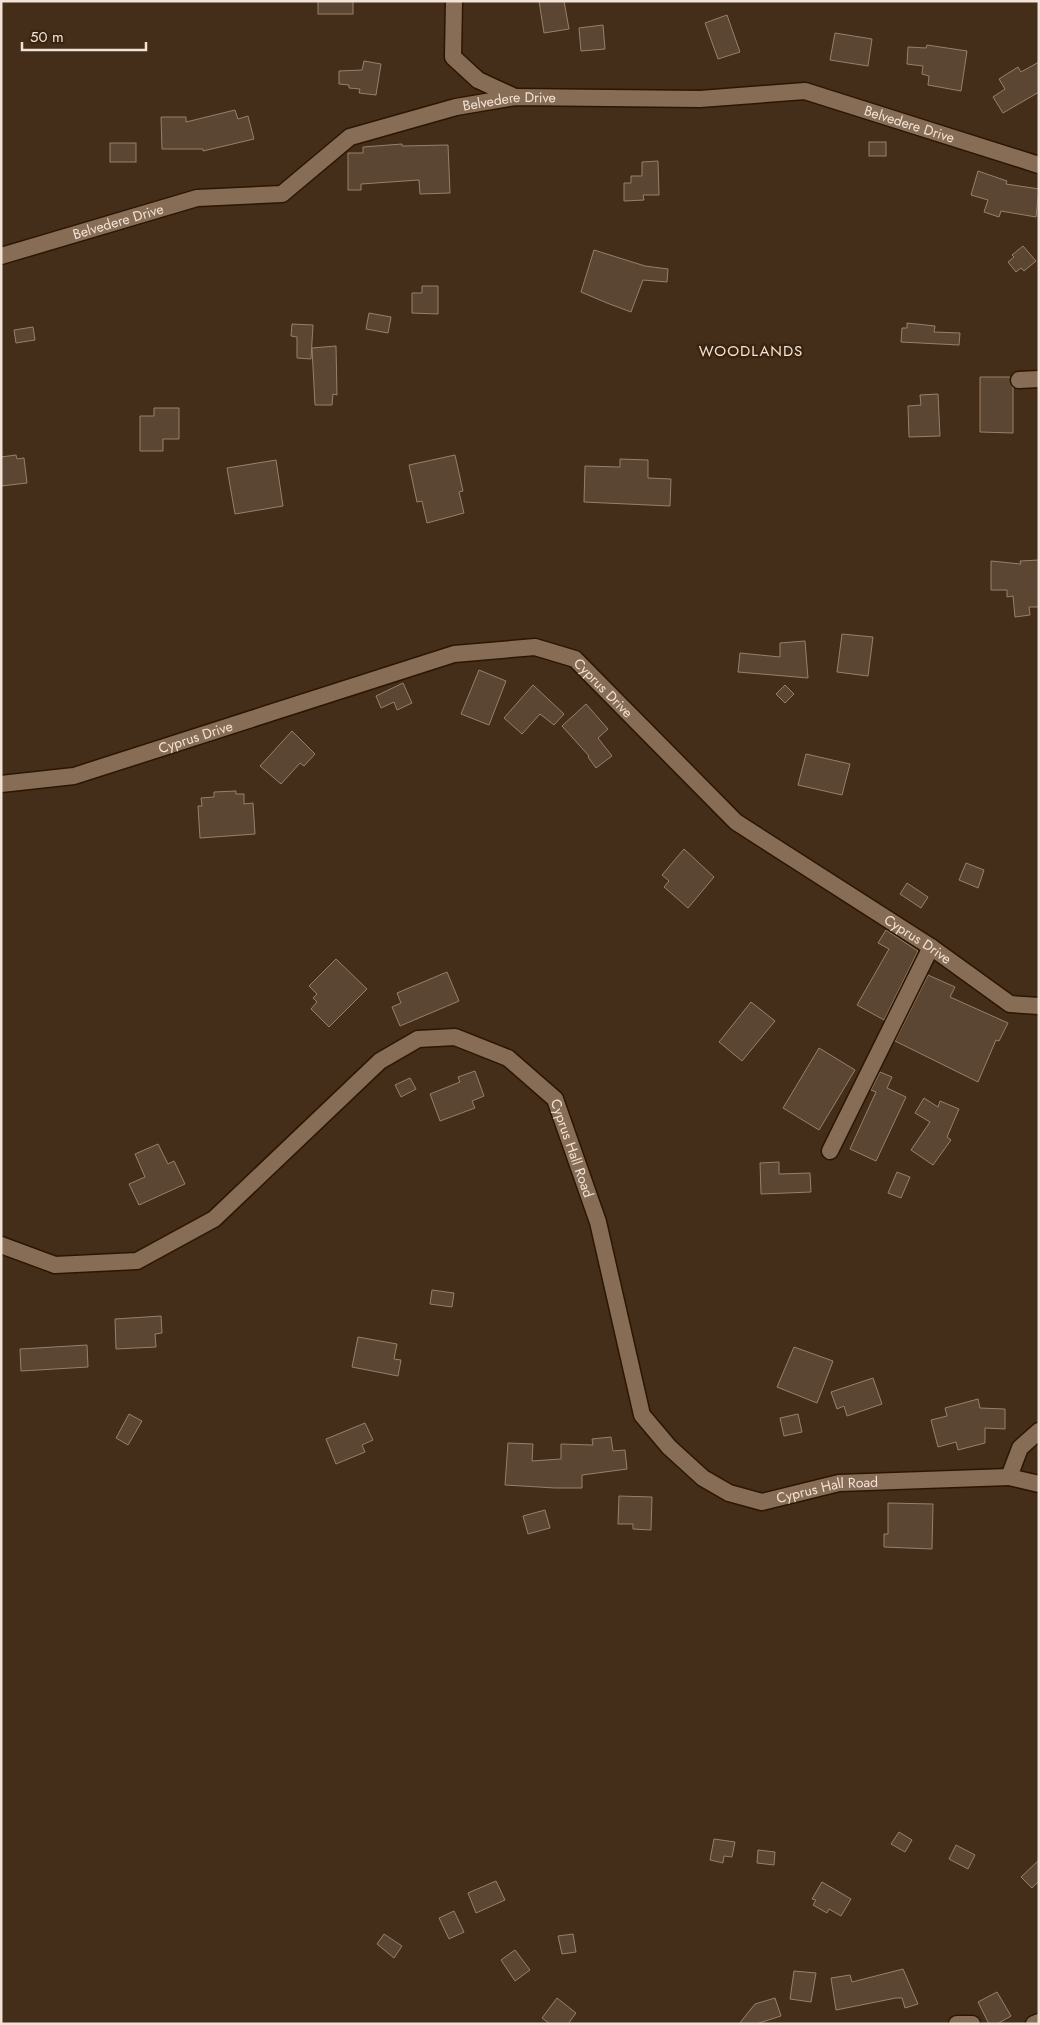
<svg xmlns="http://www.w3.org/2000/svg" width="1040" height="2025" font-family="Jost,sans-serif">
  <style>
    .building { fill: #5b4633; stroke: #9a7f67 }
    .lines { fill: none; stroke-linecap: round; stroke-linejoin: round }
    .minor-casing { stroke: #2b1602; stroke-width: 19 }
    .minor { stroke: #876d56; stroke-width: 16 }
    .labels { text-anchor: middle; stroke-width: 5; stroke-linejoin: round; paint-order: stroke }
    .street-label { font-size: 14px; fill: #f2e3d6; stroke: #3b240f }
    .neighbourhood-label { font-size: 15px; letter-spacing: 1px; fill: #f2e3d6; stroke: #3b240f }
  </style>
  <rect width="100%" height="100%" fill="#452e19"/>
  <!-- building -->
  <g class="building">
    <rect x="318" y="1" width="35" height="13"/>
    <path d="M539,1H564L569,29L544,33Z"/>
    <path d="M727,15L740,52L718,59L705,23Z"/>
    <path d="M603,25L605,49L581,51L579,28Z"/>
    <path d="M835,33L872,39L868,66L830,60Z"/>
    <path d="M927,45L967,51L961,91L928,85L929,76L922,74L923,66L907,64L908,47L926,48Z"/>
    <path d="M364,61L381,64L376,95L359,93L360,89L349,88V85L339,84V71L362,70Z"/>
    <path d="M1039,62V92L1003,113L993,97L1005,89L999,79L1018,67L1021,72Z"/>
    <path d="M235,110L238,119L248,116L254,139L203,151V149H162L161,117H186V122Z"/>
    <rect x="869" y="142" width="17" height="14"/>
    <rect x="110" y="143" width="26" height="19"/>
    <path d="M402,144V146L448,145L450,193L420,194L419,180L361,184V190H348V153H363V147Z"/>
    <path d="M658,161L659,195H643L644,200L624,201V183H631V176H642V162Z"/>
    <path d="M978,171L1007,181L1006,184L1039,189L1036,217L1001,211L999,217L984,212L988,200L971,195Z"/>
    <path d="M1023,246L1036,261L1024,271L1021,268L1016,272L1008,262L1014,257L1012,255Z"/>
    <path d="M594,250L645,266L668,269L667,282L643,280L631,312L607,303L581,292Z"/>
    <path d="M422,286H438V314L412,313V293H422Z"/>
    <path d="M369,313L391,317L388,333L366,329Z"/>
    <path d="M907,323L935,326L934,332L960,333L959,345L901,342L902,328H907Z"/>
    <path d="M292,324L313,325L311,359L297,358V337L291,336Z"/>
    <path d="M33,327L35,340L16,343L14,330Z"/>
    <path d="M336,346L337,395L333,394L332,405H315L312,348Z"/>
    <path d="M980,377H1010L1013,388V433L980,432Z"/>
    <path d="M938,394L940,436L909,437L908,406L921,405L920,395Z"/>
    <path d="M154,408H179V439H163V451H140V416H154Z"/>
    <path d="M16,455L17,459L24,458L27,483L1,486V457Z"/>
    <path d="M455,455L463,491L459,492L464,513L427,523L422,501L417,502L409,465Z"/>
    <path d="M620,459L648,460V478L671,479L670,506L584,502L585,466L620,467Z"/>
    <path d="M276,460L283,506L235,514L227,468Z"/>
    <path d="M1039,560V607H1029L1030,615L1015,617L1013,596L1007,597V590H991V561L1021,564L1020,561Z"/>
    <path d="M842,634L873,637L868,676L837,672Z"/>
    <path d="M805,641L808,678L738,672L740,653L780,657V643Z"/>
    <path d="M479,670L506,681L489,725L461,714Z"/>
    <path d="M403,683L412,703L397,710L394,702L381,708L376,696Z"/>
    <path d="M533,685L564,714L554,725L540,714L522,734L504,718Z"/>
    <path d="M785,685L794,694L785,703L776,694Z"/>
    <path d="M586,704L608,729L598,738L612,756L596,768L588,757L589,756L562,726Z"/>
    <path d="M292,731L315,754L304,766L300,763L281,784L260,766Z"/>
    <path d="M806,754L850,764L842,795L798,785Z"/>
    <path d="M236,791V794H244V804L253,803L255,834L200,838L198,806H202L201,798L214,797V792Z"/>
    <path d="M684,849L714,877L688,908L664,887L669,881L662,875Z"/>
    <path d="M966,863L984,870L978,888L959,880Z"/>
    <path d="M907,883L928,897L921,908L900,894Z"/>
    <path d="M886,930L918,951L884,1020L857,1005L889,949L878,943Z"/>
    <path d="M336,959L367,989L329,1027L311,1009L317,1002L313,998L317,994L309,986Z"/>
    <path d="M447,972L459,1001L400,1026L392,1007L401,1003L397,993Z"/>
    <path d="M928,975L955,987L950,997L1008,1023L999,1041L996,1040L978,1082L895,1041Z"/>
    <path d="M751,1002L775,1021L742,1061L719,1042Z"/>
    <path d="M819,1048L855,1070L819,1130L783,1108Z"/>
    <path d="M475,1071L484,1096L472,1101L475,1108L440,1121L430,1094L460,1082L458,1077Z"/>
    <path d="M880,1072L892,1077L887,1088L906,1097L876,1161L850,1149L876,1092L871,1090Z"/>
    <path d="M410,1078L416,1089L401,1097L395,1085Z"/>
    <path d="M924,1098L938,1107L940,1101L959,1109L947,1137L951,1140L933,1165L911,1150L930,1122L915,1113Z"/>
    <path d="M158,1144L168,1164L174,1161L185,1184L139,1205L129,1184L145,1177L135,1154Z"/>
    <path d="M779,1162V1174L810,1173L811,1192L761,1194L760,1163Z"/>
    <path d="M897,1172L910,1177L901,1198L888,1193Z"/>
    <path d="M432,1290L454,1293L452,1307L430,1304Z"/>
    <path d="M161,1316L162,1333L155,1334L156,1347L116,1349L115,1319Z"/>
    <path d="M358,1337L397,1344L394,1359L401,1360L398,1376L352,1367Z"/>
    <path d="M87,1345L88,1367L21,1371L20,1349Z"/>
    <path d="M794,1347L833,1361L817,1403L777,1387Z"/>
    <path d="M873,1378L882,1404L847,1416L844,1406L837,1409L831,1392Z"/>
    <path d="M978,1399L980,1408L1005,1409V1429L985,1428V1443L958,1450L956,1442L938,1447L931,1420L947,1416L945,1408Z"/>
    <path d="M129,1414L142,1421L128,1445L116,1438Z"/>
    <path d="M798,1414L802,1432L784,1436L780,1418Z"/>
    <path d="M365,1423L373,1440L362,1445L365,1452L336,1464L326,1439Z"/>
    <path d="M611,1437L613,1451L625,1450L627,1469L582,1475V1488H555L505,1485L508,1443L533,1444L532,1461L561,1459V1444L593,1445L592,1439Z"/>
    <path d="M619,1496L652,1497L651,1530L633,1529V1524H618Z"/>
    <path d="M888,1503L933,1504L932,1549L884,1547V1534H888Z"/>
    <path d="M545,1510L550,1528L528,1534L523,1516Z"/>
    <path d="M899,1832L912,1840L905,1852L891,1844Z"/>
    <path d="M714,1839L735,1842L732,1857L724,1856L723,1863L710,1860Z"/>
    <path d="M956,1845L975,1855L968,1869L949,1859Z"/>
    <path d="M758,1850L775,1852L774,1865L757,1863Z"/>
    <path d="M1039,1860V1881L1032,1888L1021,1877Z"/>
    <path d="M496,1881L505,1900L476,1913L468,1893Z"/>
    <path d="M822,1882L851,1899L841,1916L829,1909L827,1913L813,1905L816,1900L812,1899Z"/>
    <path d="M454,1911L464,1932L449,1939L439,1918Z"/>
    <path d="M384,1934L402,1946L394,1958L377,1944Z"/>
    <path d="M573,1934L576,1952L562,1954L558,1936Z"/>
    <path d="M515,1950L530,1970L515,1981L501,1960Z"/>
    <path d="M903,1969L918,2004L905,2008L902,1998H896L836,2010L831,1978L850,1975L852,1982Z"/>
    <path d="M794,1971L816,1973L811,2002L790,1999Z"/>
    <path d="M997,1992L1011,2016L997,2024H989L978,2002Z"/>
    <path d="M557,1998L576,2013L568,2024H550L542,2018Z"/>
    <path d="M775,1998L781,2016L756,2024H739L755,2004Z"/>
  </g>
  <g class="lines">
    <!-- minor casing -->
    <g class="minor-casing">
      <g id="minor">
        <path d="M454,1L453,57L478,80L515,97"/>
        <path id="s1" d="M1,256L197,198L282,194L350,137L456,107L515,97L700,99L805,91L1039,165"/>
        <path d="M1019,380L1039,379"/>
        <path id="s2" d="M1,784L74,776L454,654L535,647L575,659L736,822L931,947L1010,1004L1039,1006"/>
        <path d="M830,1151L931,947"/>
        <path id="s3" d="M1,1245L55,1265L137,1261L214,1219L380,1061L418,1039L455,1037L508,1058L555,1099L598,1222L642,1415L669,1447L703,1478L729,1493L762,1502L839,1483L1009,1477"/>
        <path d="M1039,1431L1020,1448L1009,1477L1039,1484"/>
        <path d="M957,2024H972"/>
        <path d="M1034,2024L1039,2022"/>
      </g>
    </g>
    <!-- minor -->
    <use href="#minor" class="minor"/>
  </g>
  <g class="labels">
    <!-- street labels -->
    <g class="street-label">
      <text dy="5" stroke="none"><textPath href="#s1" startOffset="542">Belvedere Drive</textPath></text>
      <text dy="5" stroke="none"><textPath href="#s1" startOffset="948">Belvedere Drive</textPath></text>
      <text dy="5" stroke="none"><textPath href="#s1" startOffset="122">Belvedere Drive</textPath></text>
      <text dy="5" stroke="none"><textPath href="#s2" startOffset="636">Cyprus Drive</textPath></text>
      <text dy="5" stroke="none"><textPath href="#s2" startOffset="201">Cyprus Drive</textPath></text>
      <text dy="5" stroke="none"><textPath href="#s2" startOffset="1041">Cyprus Drive</textPath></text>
      <text dy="5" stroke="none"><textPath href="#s3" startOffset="709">Cyprus Hall Road</textPath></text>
      <text dy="5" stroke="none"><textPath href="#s3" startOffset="1204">Cyprus Hall Road</textPath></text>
    </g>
    <!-- neighbourhood labels -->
    <g class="neighbourhood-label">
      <text x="751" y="356">WOODLANDS</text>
    </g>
  </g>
  <!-- border -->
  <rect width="1040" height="2025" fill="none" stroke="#f2e3d6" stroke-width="5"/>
  <!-- scale -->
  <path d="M22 42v8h124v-8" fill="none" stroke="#f2e3d6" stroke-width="2.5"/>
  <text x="30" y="42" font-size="15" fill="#f2e3d6" stroke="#3b240f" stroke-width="4" paint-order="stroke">50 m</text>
</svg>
